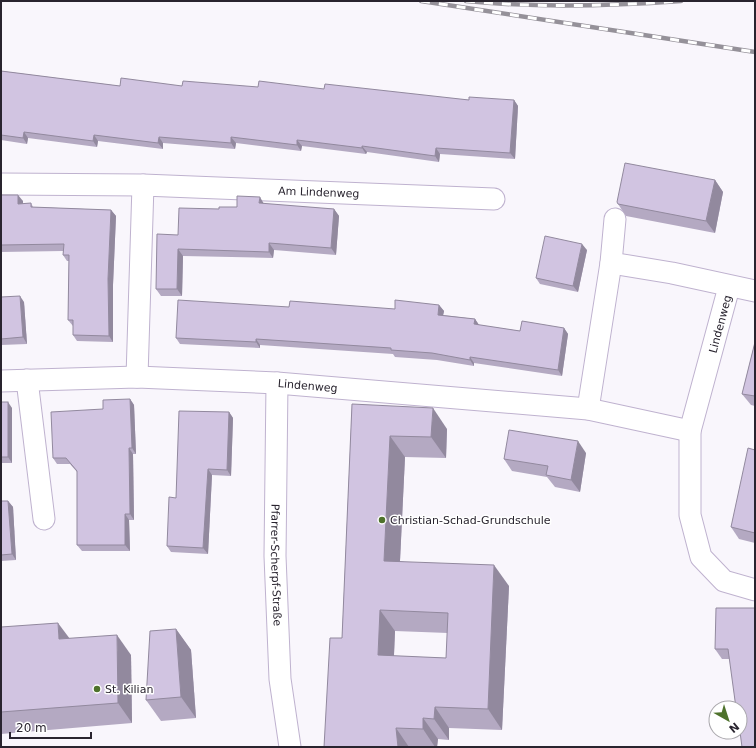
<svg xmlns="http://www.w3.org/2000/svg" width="756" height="748" font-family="'DejaVu Sans',sans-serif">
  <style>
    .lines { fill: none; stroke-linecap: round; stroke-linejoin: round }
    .minor-casing { stroke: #bfb2cf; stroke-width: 23 }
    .minor { stroke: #fff; stroke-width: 21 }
    .rail-casing { stroke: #959199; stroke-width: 4.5 }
    .rail { stroke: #fff; stroke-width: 3; stroke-dasharray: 9; stroke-linecap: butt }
    .wall { fill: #b4a9c2; fill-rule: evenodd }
    .shaded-wall { fill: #92899e }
    .building { fill: #d1c4e1; stroke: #92899e; fill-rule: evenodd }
    .poi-dot { fill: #4e722c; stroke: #fff; stroke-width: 1.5 }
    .labels { text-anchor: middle; stroke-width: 3; stroke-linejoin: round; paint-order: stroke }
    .street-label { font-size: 11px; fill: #29242f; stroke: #fff }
    .poi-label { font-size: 11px; fill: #29242f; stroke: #fff; text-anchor: start }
  </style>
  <rect width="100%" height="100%" fill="#f9f6fc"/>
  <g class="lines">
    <!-- minor casing -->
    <g class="minor-casing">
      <g id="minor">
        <path d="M1,184L143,185"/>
        <path d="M611,263L672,273L755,291"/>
        <path d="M729,287L690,431V515L701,557L724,581L755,590"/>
        <path id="s1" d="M137,377L143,185L494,199"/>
        <path d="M27,380L44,519"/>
        <path id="s2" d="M1,381L137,377L277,383L588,409L690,431"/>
        <path id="s3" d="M277,383L275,556L280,679L290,747"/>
        <path d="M588,409L611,263L615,219"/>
      </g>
    </g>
    <!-- minor -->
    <use href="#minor" class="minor"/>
    <!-- rail casing -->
    <g class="rail-casing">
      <g id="rail">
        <path d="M421,1L755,52"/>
        <path d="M466,1C537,8 610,6 681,1"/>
      </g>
    </g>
    <!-- rail -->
    <use href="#rail" class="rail"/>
  </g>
  <!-- wall -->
  <g class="wall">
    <path d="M1,71L120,86L258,87L324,89L469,100H514L518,106L515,159L440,154L439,162L367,152L366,154L302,146L301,151L236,143L235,149L163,143V149L98,141L97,147L28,138L27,144L1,140Z"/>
    <path d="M715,180L723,192L715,233L626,216L618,204Z"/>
    <path d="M1,195L23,201V204L31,203L33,207L111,210L116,216L113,285V342L77,341L73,335V326L68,320L69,261H67L63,255V251L1,252Z"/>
    <path d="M264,204L334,209L339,216L336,255L274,250L273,258L183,256L182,296H161L156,289L178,235L219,209Z"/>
    <path d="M587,250L578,292L540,284L536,278Z"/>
    <path d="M1,297L24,302L27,344L1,345Z"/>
    <path d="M439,305L444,311L443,315L475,319L479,325L520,331L564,328L568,334L562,376L474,363V366L437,360L395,357L393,354L260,345V348L180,344L176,338L289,307L395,309Z"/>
    <path d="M755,342V406L751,405L742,394Z"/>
    <path d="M130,399L134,405L136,454H133L134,520H129L130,551H82L77,545V472L70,464H57L53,458L103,409Z"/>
    <path d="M1,402L12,408V463H1Z"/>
    <path d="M352,404L447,429L446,458L405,457L400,561L509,586L502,730L449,728V740L438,739L437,747H324L342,638ZM395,631L448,633L446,658L394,656Z"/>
    <path d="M229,412L233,418L231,476L212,475L208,554L171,552L167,546L176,498Z"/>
    <path d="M755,450V543L739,539L731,527Z"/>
    <path d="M586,453L580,492L555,487L547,477L512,471L504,459Z"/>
    <path d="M1,501H8L13,507L16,560L1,561Z"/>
    <path d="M755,608L729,659H722L715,649Z"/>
    <path d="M1,627L69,638L131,655L132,723L1,734Z"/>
    <path d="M176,629L191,650L196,718L161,721L146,700Z"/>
  </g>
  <!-- shaded-wall -->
  <g class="shaded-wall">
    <path d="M514,100L518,106L515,159L510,153Z"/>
    <path d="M24,132L28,138L27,144L23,138Z"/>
    <path d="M94,135L98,141L97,147L93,141Z"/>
    <path d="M159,137L163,143V149L158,143Z"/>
    <path d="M231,137L236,143L235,149L231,143Z"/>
    <path d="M297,140L302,146L301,151L297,145Z"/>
    <path d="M362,146L367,152L366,154L362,148Z"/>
    <path d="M436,148L440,154L439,162L435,156Z"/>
    <path d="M715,180L723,192L715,233L706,221Z"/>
    <path d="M18,195L23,201V210L18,204Z"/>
    <path d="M260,197L264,204L259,203Z"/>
    <path d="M334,209L339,216L336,255L331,248Z"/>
    <path d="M111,210L116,216L113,285V342L109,336L108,279Z"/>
    <path d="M269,243L274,250L273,258L269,252Z"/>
    <path d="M582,244L587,250L578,292L573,286Z"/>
    <path d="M178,249L183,256L182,296L177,289Z"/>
    <path d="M20,296L24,302L27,344L23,337Z"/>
    <path d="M439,305L444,311L442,321L438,315Z"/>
    <path d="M475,319L479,325L474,324Z"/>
    <path d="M564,328L568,334L562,376L558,370Z"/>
    <path d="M256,339L260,345V348L256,342Z"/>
    <path d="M470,357L474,363V366L470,360Z"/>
    <path d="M130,399L134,405L136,454L132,448Z"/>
    <path d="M8,402L12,408V463L8,457Z"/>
    <path d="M433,408L447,429L446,458L431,437Z"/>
    <path d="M229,412L233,418L231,476L227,470Z"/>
    <path d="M390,436L405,457L399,581L384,561Z"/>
    <path d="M578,441L586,453L580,492L571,480Z"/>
    <path d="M129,448L133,454L134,520L130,514Z"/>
    <path d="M208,469L212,475L208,554L203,548Z"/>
    <path d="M8,501L13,507L16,560L12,554Z"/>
    <path d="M125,514L129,520L130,551L125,545Z"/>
    <path d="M494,565L509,586L502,730L488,709Z"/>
    <path d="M380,610L395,631L393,676L378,655Z"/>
    <path d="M58,623L73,643L59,639Z"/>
    <path d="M176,629L191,650L196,718L181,697Z"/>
    <path d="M117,635L131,655L132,723L118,703Z"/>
    <path d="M435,707L449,728V740L434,719Z"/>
    <path d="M423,718L438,739L437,747H435L423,729Z"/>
    <path d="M396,728L409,747H398Z"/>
  </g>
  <!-- building -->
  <g class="building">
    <path d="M1,71L120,86L121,78L182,86L183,81L258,87L259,81L324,89L325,84L469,100V97L514,100L510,153L436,148L435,156L362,146V148L297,140V145L231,137V143L159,137L158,143L94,135L93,141L24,132L23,138L1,135Z"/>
    <path d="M625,163L715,180L706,221L618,204L617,202Z"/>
    <path d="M1,195H18V204L31,203V207L111,210L108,279L109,336L73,335V320H68L69,255H63L64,244L1,245Z"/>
    <path d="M237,196L260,197L259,203L334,209L331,248L269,243V252L178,249L177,289H156L157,234L178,235L179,208L219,209V207H237Z"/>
    <path d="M545,236L582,244L573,286L536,278Z"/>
    <path d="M20,296L23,337L1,339V297Z"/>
    <path d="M178,300L289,307L290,301L395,309V300L439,305L438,315L475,319L474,324L520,331L522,321L564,328L558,370L470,357V360L432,353L391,350V348L256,339V342L176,338Z"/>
    <path d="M755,342V396L742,394Z"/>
    <path d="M130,399L132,448H129L130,514H125V545H77V471L66,458H53L51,412L103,409V400Z"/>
    <rect x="1" y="402" width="7" height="55"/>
    <path d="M352,404L433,408L431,437L390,436L384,561L494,565L488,709L435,707L434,719L423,718V729L396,728L398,747H324L330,638H342ZM380,610L448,613L446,658L378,655Z"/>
    <path d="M179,411L229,412L227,470L208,469L203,548L167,546L169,497L176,498Z"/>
    <path d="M509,430L578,441L571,480L546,475L548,466L504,459Z"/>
    <path d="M748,448L755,450V533L731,527Z"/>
    <path d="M1,501H8L12,554L1,555Z"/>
    <path d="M716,608H755V747H742L740,732V708H736L728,649H715Z"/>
    <path d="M58,623L59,639L117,635L118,703L1,712V627Z"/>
    <path d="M176,629L181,697L146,700L150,631Z"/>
  </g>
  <!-- markers -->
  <g class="poi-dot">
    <circle cx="382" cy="520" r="4"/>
    <circle cx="97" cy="689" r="4"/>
  </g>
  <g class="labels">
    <!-- street labels -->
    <g class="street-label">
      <text dy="4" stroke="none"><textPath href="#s1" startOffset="368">Am Lindenweg</textPath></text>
      <text transform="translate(720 324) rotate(-75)" y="4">Lindenweg</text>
      <text dy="4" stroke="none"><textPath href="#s2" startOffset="307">Lindenweg</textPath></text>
      <text dy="4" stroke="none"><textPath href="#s3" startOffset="182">Pfarrer-Scherpf-Straße</textPath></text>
    </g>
    <!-- poi labels -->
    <g class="poi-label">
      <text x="390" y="524">Christian-Schad-Grundschule</text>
      <text x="105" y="693">St. Kilian</text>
    </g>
  </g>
  <!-- border -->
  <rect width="756" height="748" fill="none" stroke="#29242f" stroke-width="4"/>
  <!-- north arrow -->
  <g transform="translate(728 720) rotate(141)"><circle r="19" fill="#ffffff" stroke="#a9a7ac"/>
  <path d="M0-3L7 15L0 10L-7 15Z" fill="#4e722c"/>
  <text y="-6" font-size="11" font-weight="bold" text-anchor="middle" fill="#29242f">N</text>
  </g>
  <!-- scale -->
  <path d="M10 732v6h81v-6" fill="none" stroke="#29242f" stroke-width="2"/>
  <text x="16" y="732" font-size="12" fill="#29242f" stroke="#ffffff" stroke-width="3" paint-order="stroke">20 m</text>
</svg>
